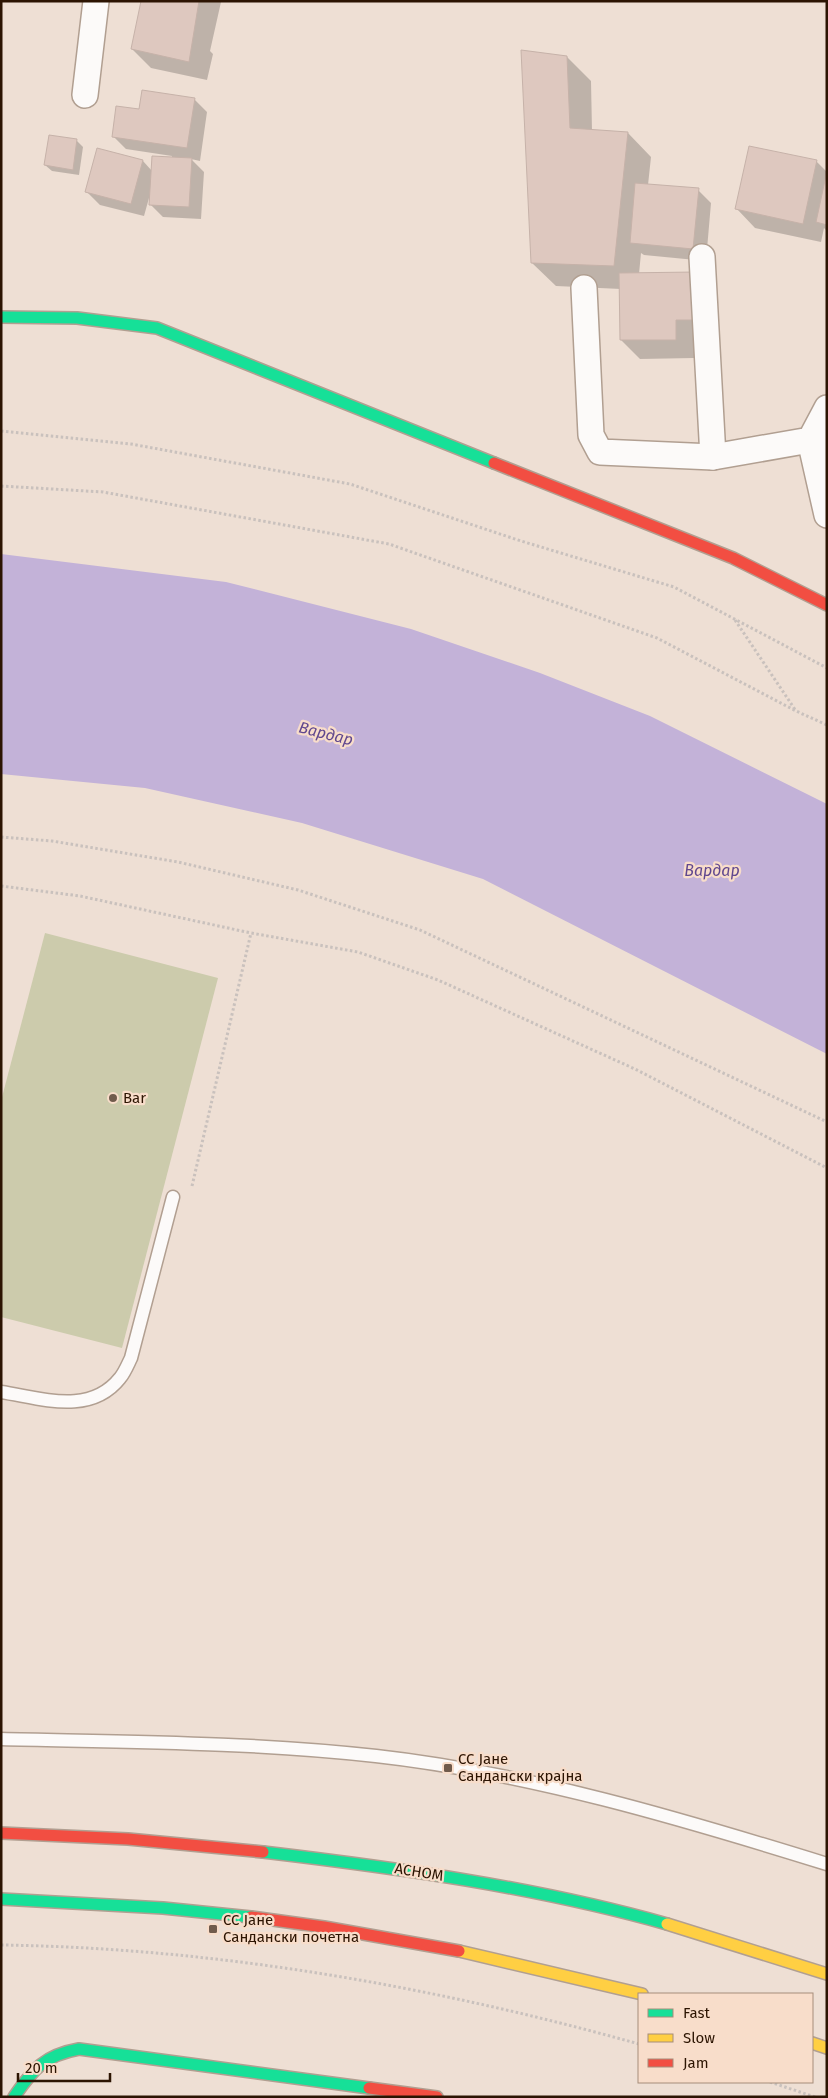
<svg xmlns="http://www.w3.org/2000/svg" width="828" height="2098" font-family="'Fira Sans',sans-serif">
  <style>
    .green { fill: #cccbac }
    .water { fill: #c3b2d8 }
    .shadow { fill: #0003 }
    .building { fill: #dec8bf; stroke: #c6b2a9 }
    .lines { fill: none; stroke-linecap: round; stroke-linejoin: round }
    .lane-casing { stroke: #b19f91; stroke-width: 15 }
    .street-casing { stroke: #b19f91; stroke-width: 28 }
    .fast-casing { stroke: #b19f91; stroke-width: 14 }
    .slow-casing { stroke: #b19f91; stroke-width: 14 }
    .jam-casing { stroke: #b19f91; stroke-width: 14 }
    .path { stroke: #c9c1bd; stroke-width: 3; stroke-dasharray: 2.5 2.5; stroke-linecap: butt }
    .lane { stroke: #fcfaf9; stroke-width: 12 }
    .street { stroke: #fcfaf9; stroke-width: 25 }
    .fast { stroke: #16e098; stroke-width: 11 }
    .slow { stroke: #ffcf43; stroke-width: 11 }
    .jam { stroke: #f24e42; stroke-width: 11 }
    .poi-dot { fill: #705b4c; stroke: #f8ddca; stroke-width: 2 }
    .labels { text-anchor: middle; stroke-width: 4.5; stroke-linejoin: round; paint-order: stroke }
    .poi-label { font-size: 15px; fill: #2c1402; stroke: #f8ddca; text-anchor: start }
    .street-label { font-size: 15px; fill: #2c1402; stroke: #f8ddca }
    .water-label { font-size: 16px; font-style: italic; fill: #60478e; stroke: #f8ddca }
  </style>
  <rect width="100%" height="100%" fill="#eedfd4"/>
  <!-- green -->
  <path class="green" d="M45,933L218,978L122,1348L1,1317V1101Z"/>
  <!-- water -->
  <path class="water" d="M1,554L226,582L411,629L540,673L650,716L827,804V1054L483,879L302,823L145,788L1,774Z"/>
  <!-- shadow -->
  <g class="shadow">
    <path d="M142,1L221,2L210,51L213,54L207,80L151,68L132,49Z"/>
    <path d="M567,57L591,81L592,131L628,133L651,157L648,185L698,190L711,203L706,261L644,255L641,253L639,274L695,273L694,358L640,359L621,340V289L556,286L532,263Z"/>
    <path d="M194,99L207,112L200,161L191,159L204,172L201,219L163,217L150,204L149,198L144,216L100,205L87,192L98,150L143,161L152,171L172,158V156L126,149L113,136L140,110Z"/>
    <path d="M77,141L83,147L79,175L52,171L45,165Z"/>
    <path d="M816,161L827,172V231L824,228L821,242L755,228L737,209Z"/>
  </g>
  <!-- building -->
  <g class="building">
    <path d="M141,1H199L189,62L131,49Z"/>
    <path d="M521,50L567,56L570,128L628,132L614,266L531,263Z"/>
    <path d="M142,90L195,98L187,148L112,137L116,106L139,109Z"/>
    <path d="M49,135L77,139L73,170L44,165Z"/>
    <path d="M749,146L817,160L803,224L735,209Z"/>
    <path d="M97,148L143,160L131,204L85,192Z"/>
    <path d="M152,156L192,158L189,207L149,205Z"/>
    <path d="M827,171V225L816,222Z"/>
    <path d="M635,183L699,188L693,249L630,243Z"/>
    <path d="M696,272V320H676V340H620L619,273Z"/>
  </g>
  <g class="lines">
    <!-- lane casing -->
    <g class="lane-casing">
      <g id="lane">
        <path d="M1,1392C41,1398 90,1416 120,1378C125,1372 128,1364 131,1358L173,1197"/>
        <path d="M1,1739C126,1742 252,1742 376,1756C528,1773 682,1819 827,1864"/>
      </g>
    </g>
    <!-- street casing -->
    <g class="street-casing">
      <g id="street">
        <path d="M85,95L96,1"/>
        <path d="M702,257L713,457"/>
        <path d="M584,288L591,435L600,452L713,457L810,440L827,408"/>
        <path d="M825,443L810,440L827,515"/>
      </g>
    </g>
    <!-- fast casing -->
    <g class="fast-casing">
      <g id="fast">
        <path d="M1,317L77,318L157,328L494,463"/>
        <path d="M263,1852C398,1868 536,1887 667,1924"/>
        <path d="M1,1899L163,1908L251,1917"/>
        <path d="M14,2097C33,2069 45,2055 79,2049L369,2088"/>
      </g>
    </g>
    <!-- slow casing -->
    <g class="slow-casing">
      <g id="slow">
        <path d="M667,1924L827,1974"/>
        <path d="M459,1951L642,1994"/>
        <path d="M812,2043L827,2048"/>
      </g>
    </g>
    <!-- jam casing -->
    <g class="jam-casing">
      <g id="jam">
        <path d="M494,463L733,558L827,605"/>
        <path d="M1,1833L128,1839L263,1852"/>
        <path d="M251,1917L324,1927L459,1951"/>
        <path d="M369,2088L437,2097"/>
      </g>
    </g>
    <!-- path -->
    <g class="path">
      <path d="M1,431L131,444L350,484L521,541L674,587L827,668"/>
      <path d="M1,486L103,492L389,544L657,638L796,711L827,725"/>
      <path d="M735,620L796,711"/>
      <path d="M1,837L52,841L178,862L298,890L420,930L827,1122"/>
      <path d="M1,886L80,896L251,933L358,952L438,980L635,1069L827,1168"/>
      <path d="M192,1186L251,933"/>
      <path d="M1,1945C216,1948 432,1986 639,2044"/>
      <path d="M770,2082L815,2097"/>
    </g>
    <!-- lane -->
    <use href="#lane" class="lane"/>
    <!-- street -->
    <use href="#street" class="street"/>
    <!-- fast -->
    <use href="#fast" class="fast"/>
    <!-- slow -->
    <use href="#slow" class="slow"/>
    <!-- jam -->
    <use href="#jam" class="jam"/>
  </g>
  <!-- markers -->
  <g class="poi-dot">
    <circle cx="113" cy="1098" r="5"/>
    <rect x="443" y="1763" width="10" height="10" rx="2.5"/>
    <rect x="208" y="1924" width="10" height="10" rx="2.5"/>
  </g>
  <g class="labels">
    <!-- poi labels -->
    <g class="poi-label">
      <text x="123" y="1103">Bar</text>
      <text x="458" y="1764">СС Јане<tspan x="458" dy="17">Сандански крајна</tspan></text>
      <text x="223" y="1925">СС Јане<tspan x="223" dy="17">Сандански почетна</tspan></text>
    </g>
    <!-- street labels -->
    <g class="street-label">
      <text transform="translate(419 1872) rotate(9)" y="5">АСНОМ</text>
    </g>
    <!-- water labels -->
    <g class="water-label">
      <text transform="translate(326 733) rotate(14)" y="6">Вардар</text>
      <text x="712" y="876">Вардар</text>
    </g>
  </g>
  <!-- border -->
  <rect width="828" height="2098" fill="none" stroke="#2c1402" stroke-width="5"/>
  <!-- legend -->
  <rect x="638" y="1993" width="175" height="90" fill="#f8ddca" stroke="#a68d7a"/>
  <rect x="648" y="2009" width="25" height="8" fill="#16e098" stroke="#a68d7a"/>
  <text x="683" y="2018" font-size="15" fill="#2c1402">Fast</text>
  <rect x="648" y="2034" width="25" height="8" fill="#ffcf43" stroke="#a68d7a"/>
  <text x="683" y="2043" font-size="15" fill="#2c1402">Slow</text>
  <rect x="648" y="2059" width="25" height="8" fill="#f24e42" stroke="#a68d7a"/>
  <text x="683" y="2068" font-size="15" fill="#2c1402">Jam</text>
  <!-- scale -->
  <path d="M18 2073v8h92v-8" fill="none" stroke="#2c1402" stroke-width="2.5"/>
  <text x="25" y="2073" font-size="15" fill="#2c1402" stroke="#f8ddca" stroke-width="4" paint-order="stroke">20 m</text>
</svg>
